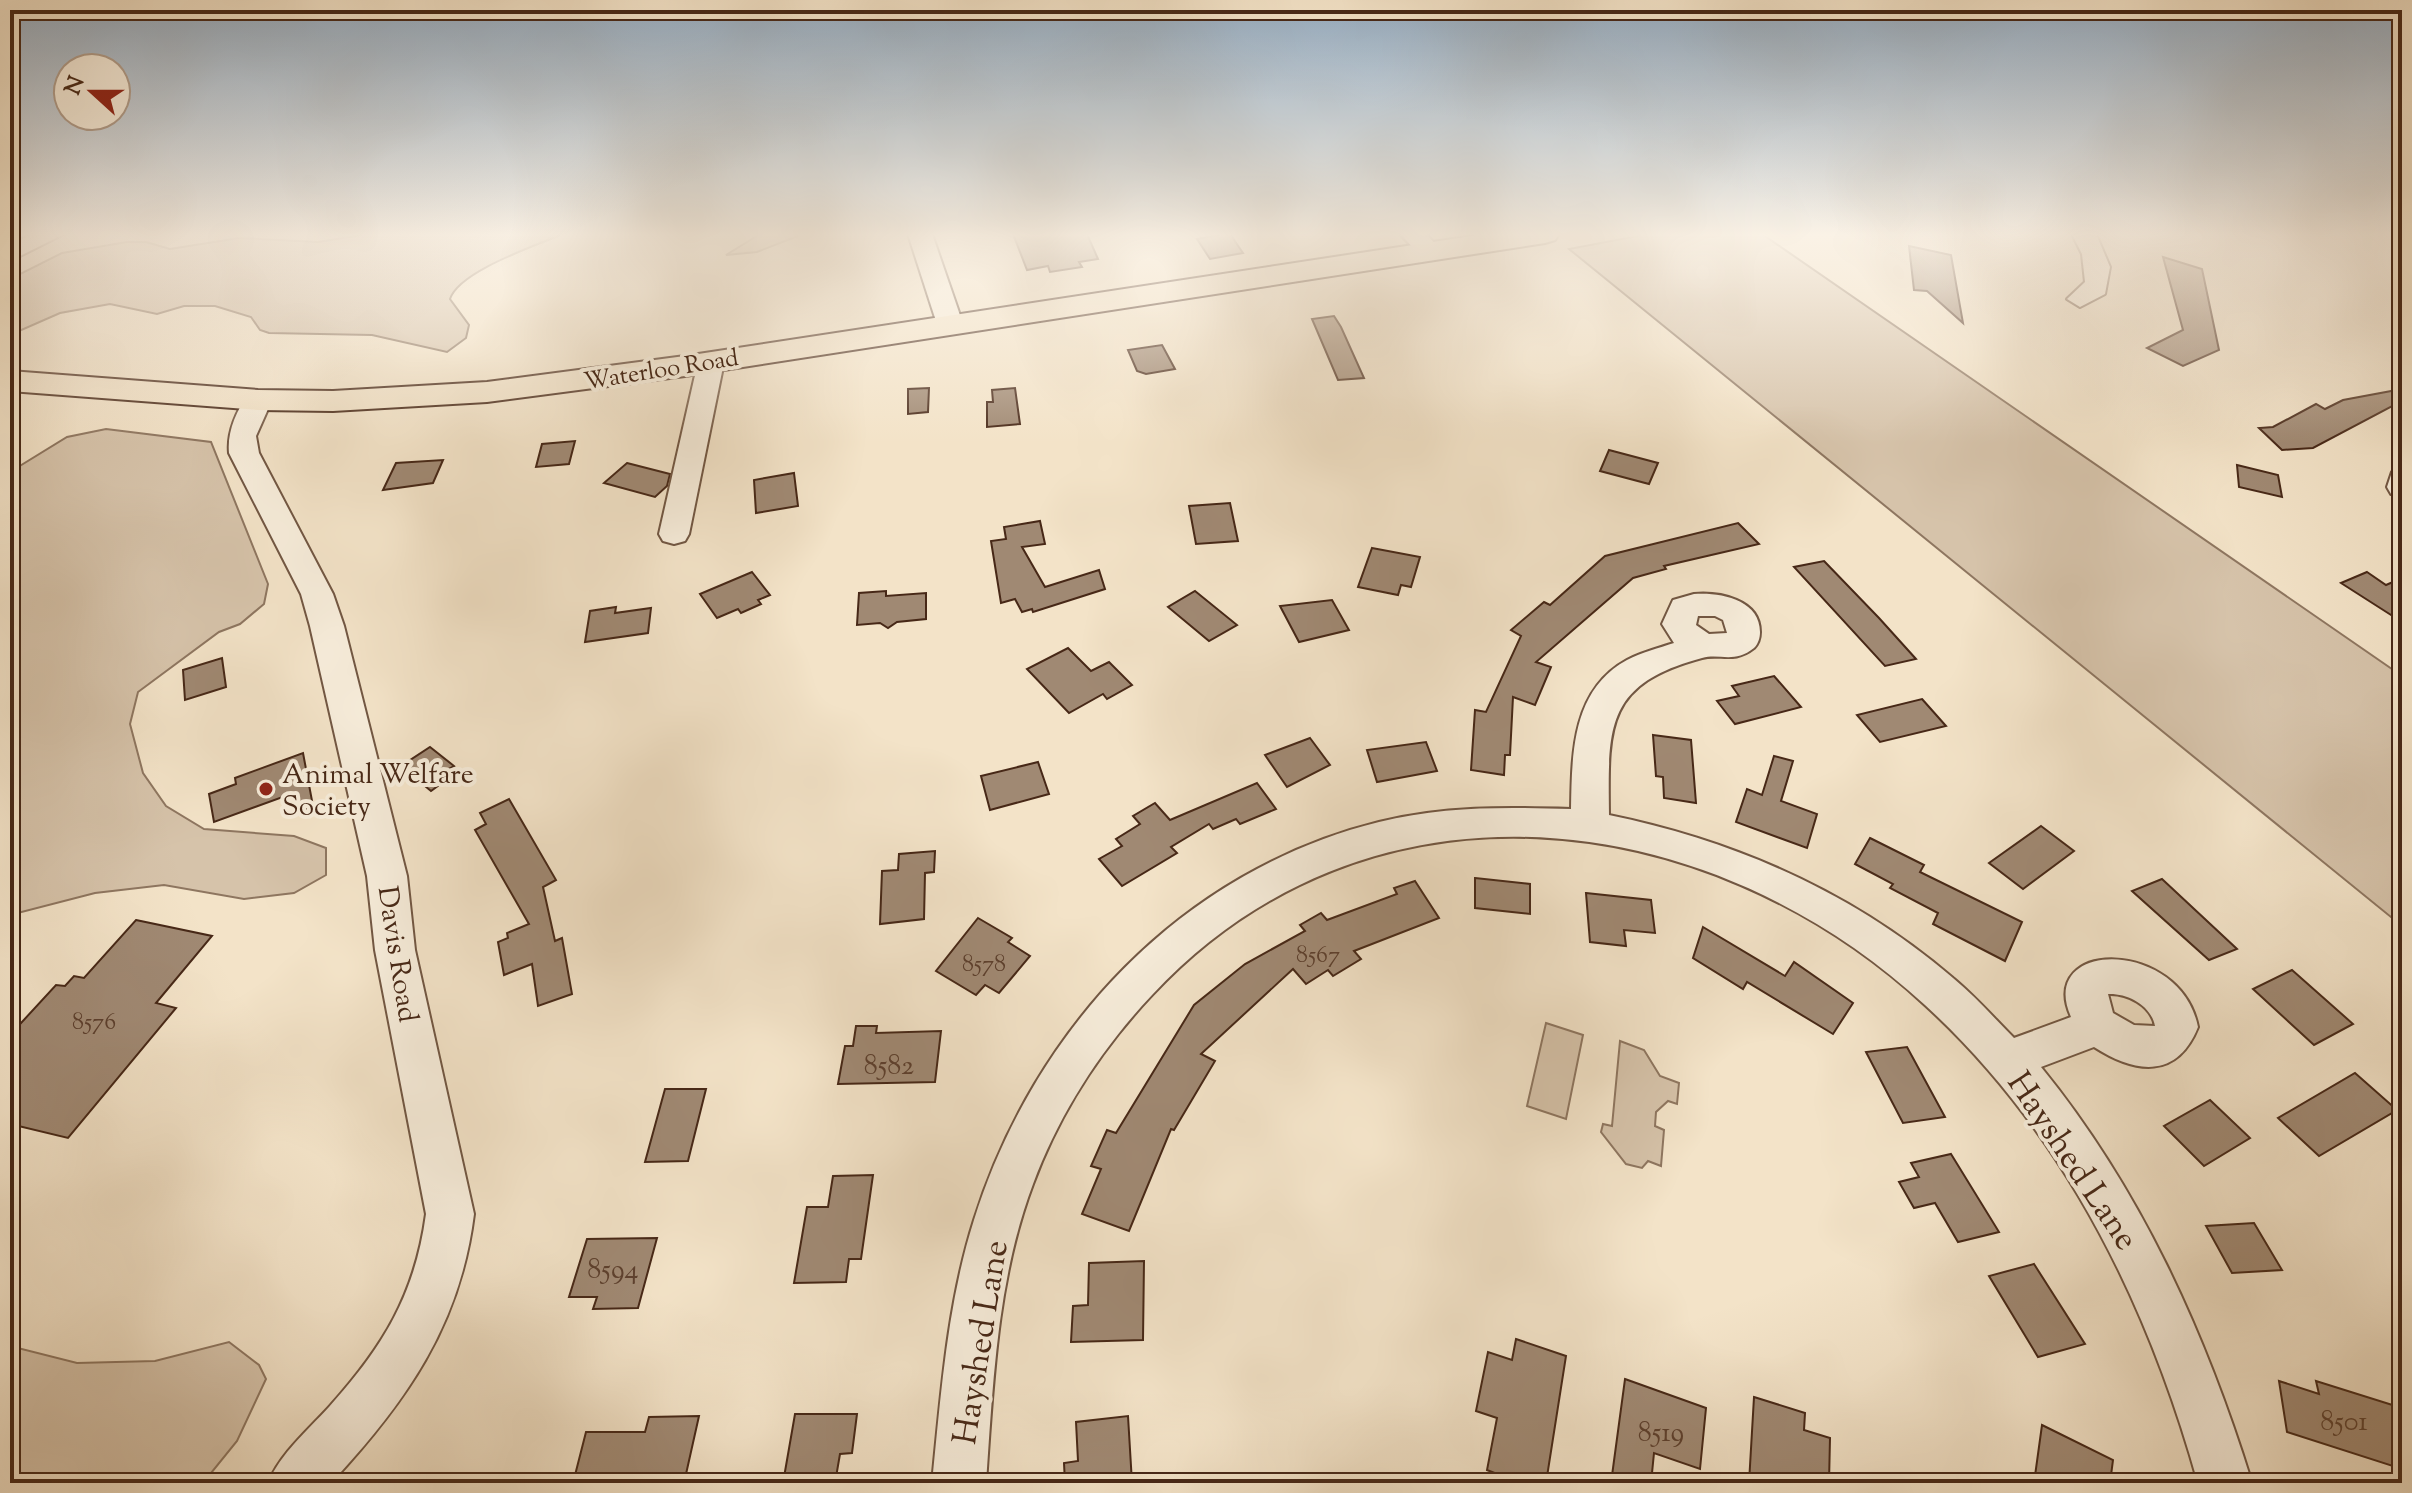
<svg xmlns="http://www.w3.org/2000/svg" width="2412" height="1493" font-family="'Sorts Mill Goudy',serif">
  <style>
    .green { fill: #d6c3aa; stroke: #8e7660; stroke-width: 2 }
    .building { fill: #a08973; stroke: #472817; stroke-width: 2 }
    .lines { fill: none; stroke-linecap: round; stroke-linejoin: round }
    .minor-casing { stroke: #725743; stroke-width: 4 }
    .major-casing { stroke: #472817; stroke-width: 4 }
    .minor { fill: #f7eddb; fill-rule: evenodd }
    .major { fill: #f3e3c8; fill-rule: evenodd }
    .poi-dot { fill: #8f2418; stroke: #f7eddb; stroke-width: 3 }
    .labels { text-anchor: middle; stroke-width: 8; stroke-linejoin: round; paint-order: stroke }
    .far-street-label { font-size: 24px; fill: #472817; stroke: #f7eddb }
    .number-label { font-size: 24px; fill: #5d402e }
    .poi-label { font-size: 28px; fill: #472817; stroke: #f7eddb; text-anchor: start }
    .street-label { font-size: 28px; fill: #472817; stroke: #f7eddb }
    .near-number-label { font-size: 28px; fill: #5d402e }
    .near-street-label { font-size: 34px; fill: #472817; stroke: #f7eddb }
  </style>
  <rect width="100%" height="100%" fill="#f3e3c8"/>
  <filter id="stains"><feTurbulence type="fractalNoise" baseFrequency=".0025" numOctaves="4"/><feColorMatrix values="0 0 0 0 .2 0 0 0 0 .09 0 0 0 0 .02 0 0 0 .5 -.17"/></filter>
  <radialGradient id="worn" r=".72"><stop offset=".6" stop-color="#630" stop-opacity="0"/><stop offset="1" stop-color="#630" stop-opacity=".3"/></radialGradient>
  <!-- green -->
  <g class="green">
    <path d="M367,234H563C535,246 459,271 450,299L469,325L466,338L447,352L372,335L269,333L260,330L251,317L215,306H184L157,314L110,304L60,313L10,335V279L62,253L127,242H146L170,249L239,238L318,242Z"/>
    <path d="M760,234H803L757,252L726,255Z"/>
    <path d="M1648,234H1762L2402,676V926L1569,249Z"/>
    <path d="M106,429L211,442L268,584L264,604L240,624L219,632L138,692L130,724L143,773L166,806L204,829L294,836L326,848V875L294,893L244,899L164,885L95,893L10,915V472L67,437Z"/>
    <path d="M1546,1023L1583,1035L1566,1119L1527,1106Z"/>
    <path d="M1620,1041L1644,1050L1660,1076L1679,1083L1677,1104L1668,1101L1656,1112L1655,1126L1664,1130L1661,1166L1648,1161L1642,1168L1626,1164L1601,1132L1603,1124L1612,1126Z"/>
    <path d="M229,1342L259,1365L266,1379L237,1441L203,1483H10V1346L77,1363L155,1361Z"/>
  </g>
  <!-- building -->
  <g class="building">
    <path d="M1013,234H1087L1098,259L1079,262L1082,267L1050,272L1048,266L1027,270Z"/>
    <path d="M1223,234H1230L1243,253L1210,259L1197,239Z"/>
    <path d="M1909,246L1951,255L1963,323L1927,291L1914,290Z"/>
    <path d="M2163,257L2202,269L2219,350L2183,366L2147,348L2183,330Z"/>
    <path d="M1334,316L1341,327L1364,378L1338,380L1312,319Z"/>
    <path d="M1162,345L1175,369L1146,374L1137,371L1128,350Z"/>
    <path d="M929,388L928,412L908,414V389Z"/>
    <path d="M1015,388L1020,424L987,427V402H993L992,390Z"/>
    <path d="M2402,389V401L2313,448L2282,450L2259,428L2273,427L2316,404L2325,409L2343,400Z"/>
    <path d="M575,441L569,464L536,467L542,444Z"/>
    <path d="M1609,450L1658,463L1649,484L1600,471Z"/>
    <path d="M443,460L433,483L383,490L396,463Z"/>
    <path d="M627,463L670,474L667,486L655,497L604,483Z"/>
    <path d="M2237,465L2278,475L2282,497L2239,487Z"/>
    <path d="M794,473L798,506L756,513L754,480Z"/>
    <path d="M1230,503L1238,541L1196,544L1189,506Z"/>
    <path d="M1040,521L1045,544L1022,547L1045,587L1099,570L1105,589L1033,612L1032,609L1022,612L1015,599L1001,603L991,541L1006,539L1004,527Z"/>
    <path d="M1738,523L1759,544L1664,566L1666,569L1633,578L1536,662L1551,667L1535,705L1513,697L1510,755H1505L1504,775L1471,770L1475,710L1486,712L1521,636L1511,630L1544,602L1550,605L1605,556Z"/>
    <path d="M1372,548L1420,557L1411,587L1401,585L1398,595L1358,587Z"/>
    <path d="M1824,561L1879,618L1916,659L1885,666L1794,567Z"/>
    <path d="M752,572L770,595L758,600L761,604L741,613L738,609L717,618L700,594Z"/>
    <path d="M2367,572L2386,585L2402,578V622L2341,583Z"/>
    <path d="M886,591V596L926,593V619L897,622L888,628L880,623L857,625L859,593Z"/>
    <path d="M1195,591L1237,625L1209,641L1168,607Z"/>
    <path d="M1332,600L1349,630L1299,642L1280,606Z"/>
    <path d="M616,607L615,613L651,608L648,633L585,642L590,611Z"/>
    <path d="M1068,648L1091,671L1109,662L1132,685L1107,699L1103,694L1069,713L1027,669Z"/>
    <path d="M222,658L226,687L185,700L183,670Z"/>
    <path d="M1774,676L1801,707L1735,724L1717,701L1739,696L1732,686Z"/>
    <path d="M1922,699L1946,726L1880,742L1857,715Z"/>
    <path d="M1653,735L1691,740L1696,803L1664,798L1663,777L1656,776Z"/>
    <path d="M1310,738L1330,765L1287,787L1265,755Z"/>
    <path d="M1426,742L1437,771L1377,782L1367,750Z"/>
    <path d="M430,747L454,766L447,770L453,775L431,791L401,766Z"/>
    <path d="M303,753L313,806L292,814L288,795L214,822L209,794L236,784L235,778Z"/>
    <path d="M1774,756L1793,761L1781,801L1817,814L1807,848L1736,822L1747,789L1762,795Z"/>
    <path d="M1038,762L1049,794L990,810L981,776Z"/>
    <path d="M1257,783L1276,809L1240,824L1236,819L1213,829L1209,824L1171,847L1177,853L1122,886L1099,859L1122,846L1116,839L1140,824L1133,816L1155,803L1170,820Z"/>
    <path d="M509,799L556,880L543,887L555,941L562,938L572,994L538,1006L532,964L504,975L498,942L508,938L507,933L529,924L475,830L486,824L480,813Z"/>
    <path d="M2041,826L2074,851L2023,889L1989,863Z"/>
    <path d="M1870,838L1924,865L1920,872L2022,922L2005,961L1933,924L1938,913L1890,888L1893,884L1855,864Z"/>
    <path d="M935,851L934,872L925,873L924,919L880,924L882,871L898,870L899,854Z"/>
    <path d="M1475,878L1530,884V914L1475,908Z"/>
    <path d="M2162,879L2237,949L2209,960L2132,891Z"/>
    <path d="M1415,881L1439,918L1354,951L1361,959L1333,976L1328,970L1306,984L1293,969L1201,1054L1215,1061L1174,1130L1171,1129L1129,1231L1082,1214L1101,1169L1091,1166L1107,1130L1116,1133L1194,1005L1245,964L1305,931L1300,925L1321,913L1327,920L1397,894L1394,888Z"/>
    <path d="M1586,893L1651,900L1655,933L1624,930L1626,946L1590,942Z"/>
    <path d="M978,918L1012,938L1008,942L1030,956L999,993L985,985L976,995L936,971Z"/>
    <path d="M136,920L212,936L156,1003L176,1008L68,1138L10,1124V1035L56,985L65,986L74,976L84,978Z"/>
    <path d="M1703,927L1785,976L1794,962L1853,1003L1833,1034L1747,982L1743,989L1693,958Z"/>
    <path d="M2292,970L2353,1024L2314,1045L2253,989Z"/>
    <path d="M856,1026H877L876,1033L941,1031L935,1082L838,1084L845,1046H853Z"/>
    <path d="M1907,1047L1945,1117L1903,1123L1866,1052Z"/>
    <path d="M2355,1073L2397,1110L2319,1156L2278,1118Z"/>
    <path d="M665,1089H706L688,1161L645,1162Z"/>
    <path d="M2210,1100L2250,1138L2204,1166L2164,1126Z"/>
    <path d="M1951,1154L1999,1232L1958,1242L1935,1203L1914,1208L1899,1182L1919,1177L1911,1163Z"/>
    <path d="M873,1175L861,1259H849L846,1282L794,1283L807,1207H828L833,1176Z"/>
    <path d="M2254,1223L2282,1270L2232,1273L2206,1226Z"/>
    <path d="M657,1238L638,1308L593,1309L597,1297H569L587,1239Z"/>
    <path d="M1144,1261L1143,1340L1071,1342L1073,1306L1088,1305L1089,1263Z"/>
    <path d="M2034,1264L2085,1344L2038,1357L1989,1276Z"/>
    <path d="M1516,1339L1566,1356L1546,1483H1520L1487,1470L1497,1418L1476,1411L1488,1352L1512,1360Z"/>
    <path d="M1625,1379L1706,1408L1700,1469L1654,1453L1651,1483H1611Z"/>
    <path d="M2279,1381L2319,1394L2316,1381L2402,1408V1469L2287,1432Z"/>
    <path d="M1754,1397L1805,1413L1804,1430L1830,1438L1829,1483H1749Z"/>
    <path d="M795,1414H857L852,1453L840,1454L835,1483H783Z"/>
    <path d="M699,1416L684,1483H573L586,1432H645L649,1417Z"/>
    <path d="M1128,1416L1132,1483H1065L1064,1463L1078,1461L1076,1422Z"/>
    <path d="M2042,1425L2113,1460L2110,1483H2034Z"/>
  </g>
  <g class="lines">
    <!-- minor casing -->
    <g class="minor-casing">
      <g id="minor">
        <path d="M32,234H64L10,261V245Z"/>
        <path d="M908,234H932L963,324L959,330H941L937,324Z"/>
        <path d="M1400,234H1426L1442,251L1439,256H1421Z"/>
        <path d="M2072,234H2096L2110,267L2105,294L2080,307L2067,299L2085,282L2082,254Z"/>
        <path d="M711,354L720,356L724,362L689,534L685,541L674,544L663,541L659,534L698,362L702,356Z"/>
        <path d="M258,392L268,394L272,400L256,436L259,453L333,594L344,626L407,876L415,950L474,1214C460,1326 406,1402 331,1483H268C281,1453 307,1431 329,1407C383,1347 415,1295 426,1214L375,950L367,876L310,626L301,594L229,453C227,432 236,412 248,394Z"/>
        <path d="M2402,470V496L2391,494L2387,487L2392,472Z"/>
        <path d="M1694,594C1719,592 1760,599 1760,632C1760,638 1758,644 1754,648C1734,664 1720,653 1702,658C1605,684 1608,727 1609,815C1736,841 1854,893 1953,978C1975,996 1994,1018 2014,1038L2071,1017C2036,939 2180,938 2198,1027C2177,1079 2136,1074 2094,1047L2041,1067C2141,1190 2205,1332 2252,1483H2198C2148,1304 2064,1132 1925,1005C1705,802 1367,764 1152,995C1101,1049 1059,1114 1033,1184C997,1279 993,1383 986,1483H932C941,1395 947,1305 974,1220C1034,1029 1181,871 1379,822C1442,806 1506,807 1571,809C1572,753 1572,690 1627,660C1642,652 1659,648 1674,643L1662,624L1673,600ZM1698,616H1715L1723,620L1727,633L1709,634L1696,625ZM2108,994C2127,993 2151,1005 2155,1026L2134,1025L2113,1013Z"/>
      </g>
    </g>
    <!-- major casing -->
    <g class="major-casing">
      <path id="major" d="M1485,234H1559L1555,240L1545,243L685,376L487,402L333,411L258,410L10,391V371L258,390L333,391L487,382L685,356Z"/>
    </g>
    <!-- minor -->
    <use href="#minor" class="minor"/>
    <!-- major -->
    <use href="#major" class="major"/>
  </g>
  <!-- sky -->
  <linearGradient id="sky" x2="0" y2="1"><stop stop-color="#95adc3"/><stop offset="0.53" stop-color="#faf2e6"/><stop offset="1" stop-color="#faf2e6" stop-opacity="0"/></linearGradient>
  <rect width="2412" height="443" fill="url(#sky)"/>
  <!-- markers -->
  <circle class="poi-dot" cx="266" cy="789" r="8"/>
  <g class="labels">
    <!-- far-street labels -->
    <g class="far-street-label">
      <text transform="translate(661 369) rotate(-9)" y="8">Waterloo Road</text>
    </g>
    <!-- number labels -->
    <g class="number-label">
      <text x="1318" y="962">8567</text>
      <text x="984" y="971">8578</text>
      <text x="94" y="1029">8576</text>
    </g>
    <!-- poi labels -->
    <g class="poi-label">
      <text x="282" y="783">Animal Welfare<tspan x="282" dy="32">Society</tspan></text>
    </g>
    <!-- street labels -->
    <g class="street-label">
      <text transform="translate(399 954) rotate(81)" y="10">Davis Road</text>
    </g>
    <!-- near-number labels -->
    <g class="near-number-label">
      <text x="889" y="1074">8582</text>
      <text x="613" y="1278">8594</text>
      <text x="2344" y="1430">8501</text>
      <text x="1661" y="1441">8519</text>
    </g>
    <!-- near-street labels -->
    <g class="near-street-label">
      <text transform="translate(2074 1160) rotate(56)" y="12">Hayshed Lane</text>
      <text transform="translate(979 1342) rotate(-81)" y="12">Hayshed Lane</text>
    </g>
  </g>
  <!-- margin -->
  <rect width="2412" height="1493" fill="none" stroke="#f3e3c8" stroke-width="40"/>
  <rect x="12" y="12" width="2388" height="1469" fill="none" stroke="#472817" stroke-width="4"/>
  <rect x="20" y="20" width="2372" height="1453" fill="none" stroke="#472817" stroke-width="2"/>
  <!-- north arrow -->
  <g transform="translate(92 92) rotate(291)"><circle r="38" fill="#f7eddb" stroke="#b19e8d" stroke-width="2"/>
  <path d="M0-6L14 30L0 20L-14 30Z" fill="#8f2418"/>
  <text y="-12" font-size="22" font-weight="bold" text-anchor="middle" fill="#472817">N</text>
  </g>
  <rect width="100%" height="100%" filter="url(#stains)"/>
  <rect width="100%" height="100%" fill="url(#worn)"/>
</svg>
